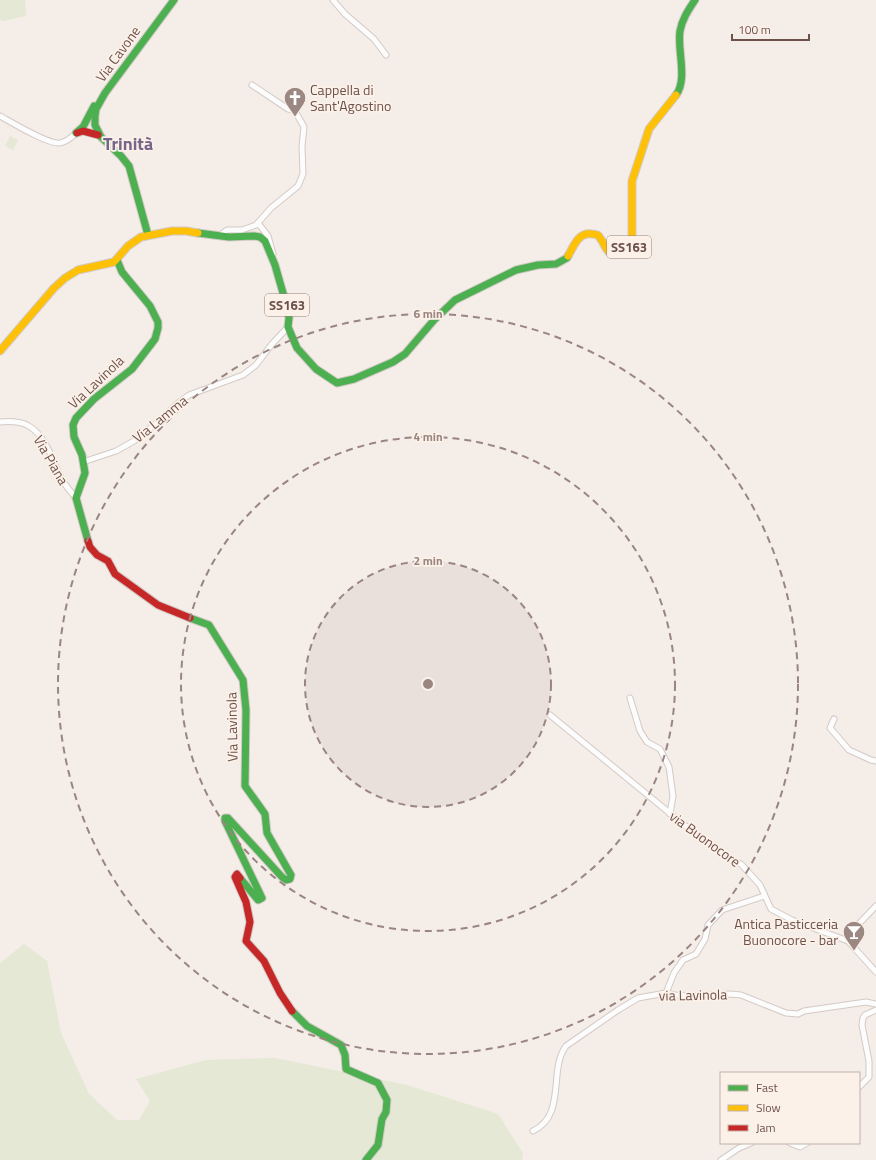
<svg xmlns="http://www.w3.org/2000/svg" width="876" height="1160" font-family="'Titillium Web',sans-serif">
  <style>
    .green { fill: #e4e8d4 }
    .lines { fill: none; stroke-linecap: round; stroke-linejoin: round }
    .street-casing { stroke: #d3cac6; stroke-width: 7 }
    .fast-casing { stroke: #d2c9c5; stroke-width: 9 }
    .slow-casing { stroke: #d2c9c5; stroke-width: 9 }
    .jam-casing { stroke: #d2c9c5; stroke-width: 9 }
    .street { stroke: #fdfcfc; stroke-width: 5 }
    .fast { stroke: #4caf50; stroke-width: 7 }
    .slow { stroke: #ffc107; stroke-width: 7 }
    .jam { stroke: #c62828; stroke-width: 7 }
    .ring { fill: none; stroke: #9a8580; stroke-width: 2; stroke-dasharray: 7 5 }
    .labels { text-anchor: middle; stroke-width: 3.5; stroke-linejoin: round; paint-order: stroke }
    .shield { fill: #fcf1e8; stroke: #98827b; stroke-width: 1 }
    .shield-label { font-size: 13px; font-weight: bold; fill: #6d524c }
    .street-label { font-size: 14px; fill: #6d524c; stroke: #fcf1e8 }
    .poi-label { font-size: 14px; fill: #6d524c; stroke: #fcf1e8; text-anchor: start }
    .district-label { font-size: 18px; font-weight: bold; fill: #77658a; stroke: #fcf1e8 }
    .centre { fill: #9a8580; stroke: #fcf1e8; stroke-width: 2 }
    .ring-label { font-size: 12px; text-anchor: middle; font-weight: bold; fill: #9a8580; stroke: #fcf1e8; stroke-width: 3.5; stroke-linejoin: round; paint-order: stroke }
  </style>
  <rect width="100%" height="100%" fill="#f4ede8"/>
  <!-- green -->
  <g class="green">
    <path d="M0,0H25L26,16L3,21L0,20Z"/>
    <path d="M10,136L18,140L13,150L5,146Z"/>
    <path d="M24,944L47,961L61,1033L89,1094L117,1120H139L150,1101L136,1079L206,1060L275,1058L407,1085L498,1114L523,1153L522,1160H0V963Z"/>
  </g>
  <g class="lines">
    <!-- street casing -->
    <g class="street-casing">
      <g id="street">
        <path d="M333,0L345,14L374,39L386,55"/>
        <path d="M0,116C11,122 49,145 60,143C66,142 72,137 76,133"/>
        <path d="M258,223L268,236L273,254"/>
        <path d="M220,235L227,230H242L256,225L271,208L298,186L303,174L302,146L304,127L295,111L288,109L252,85"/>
        <path d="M0,422C10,421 18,421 27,425C48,436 52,463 63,481C67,488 72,493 76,498"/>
        <path d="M83,462L116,451L134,441L154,425L178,403L189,395L243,375L256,365L272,344L288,327"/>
        <path d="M630,698L640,731L647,742L660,749L669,767L673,796L670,814"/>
        <path d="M550,715L699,837L731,860L741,864L760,885L771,909L792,920L848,941L876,972"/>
        <path d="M834,719L830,728L849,750L871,760L876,761"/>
        <path d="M848,941L852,931L876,906"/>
        <path d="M666,993L674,973L683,960L696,954L705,939L708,925L722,910L764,896"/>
        <path d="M859,1087L869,1077V1061L862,1025L863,1018L865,1015L876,1010"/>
        <path d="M533,1131C567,1115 548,1070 566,1046L618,1010L638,998L666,993L675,995L697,996L730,994L741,995L786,1013L798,1014L804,1011L866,1002L876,1004"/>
        <path d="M790,1143L800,1147L807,1143"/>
        <path d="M721,1160L739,1148L751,1143"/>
      </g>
    </g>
    <!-- fast casing -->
    <g class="fast-casing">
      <g id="fast">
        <path d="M676,95C688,79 677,50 680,31C682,19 689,9 695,0"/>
        <path d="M76,133L83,127L94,106"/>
        <path d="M198,233L229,237L254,236L260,237L265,241L275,265L287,307L289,318L288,327L297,348L316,369L337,383L354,379L393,362L405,354L434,320L455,300L516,270L538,265L556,264L567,258L568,256"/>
        <path d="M148,235L129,166L121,156L101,137L95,125V116L96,109L105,93L174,0"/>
        <path d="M88,541L76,498L85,473L82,455L74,437L73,425L76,418L94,399L132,369L155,339L158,328V322L150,306L122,272L117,260"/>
        <path d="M190,618L209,625L243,680L246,710L245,786L265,814L267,833L291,875L290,879L286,880L282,877L228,818H225V821L262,898L258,900L240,878"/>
        <path d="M292,1011L307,1026L341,1045L345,1055L346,1069L378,1083L387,1100L386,1112L382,1119L378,1145L366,1160"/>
      </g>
    </g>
    <!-- slow casing -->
    <g class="slow-casing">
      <g id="slow">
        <path d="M568,256C574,246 578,232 592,234C595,234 599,235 600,238C604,243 605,248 609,252H618L630,247L632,240V181L649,129L676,95"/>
        <path d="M0,351L54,288L65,278L78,270L114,262L128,246L141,237L172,231H186L198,233"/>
      </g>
    </g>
    <!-- jam casing -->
    <g class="jam-casing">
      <g id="jam">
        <path d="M77,133L83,131L98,135"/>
        <path d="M88,541L90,547L97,555L108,561L115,574L158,605L190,618"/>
        <path d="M240,878L237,874L235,877L246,902L250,922L246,941L264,961L280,993L292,1011"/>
      </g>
    </g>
    <!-- street -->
    <use href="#street" class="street"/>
    <!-- fast -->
    <use href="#fast" class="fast"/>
    <!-- slow -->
    <use href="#slow" class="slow"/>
    <!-- jam -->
    <use href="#jam" class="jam"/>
  </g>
  <!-- distance rings -->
  <circle cx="428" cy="684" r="123" fill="#9a8580" fill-opacity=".12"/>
  <g class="ring">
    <circle cx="428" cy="684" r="123"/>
    <circle cx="428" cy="684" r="247"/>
    <circle cx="428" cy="684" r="370"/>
  </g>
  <!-- icons -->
  <defs>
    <g id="church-pin" transform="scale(1.15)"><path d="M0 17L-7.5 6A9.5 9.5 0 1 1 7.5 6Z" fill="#9c8883" stroke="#fcf1e8"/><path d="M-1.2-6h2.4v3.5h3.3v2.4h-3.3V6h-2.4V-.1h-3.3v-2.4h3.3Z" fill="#fff"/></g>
    <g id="bar-pin" transform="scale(1.15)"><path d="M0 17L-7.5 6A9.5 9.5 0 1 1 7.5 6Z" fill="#9c8883" stroke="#fcf1e8"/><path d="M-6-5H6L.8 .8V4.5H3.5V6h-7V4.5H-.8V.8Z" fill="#fff"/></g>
  </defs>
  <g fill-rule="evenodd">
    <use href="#church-pin" x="295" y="98"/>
    <use href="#bar-pin" x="854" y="932"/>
  </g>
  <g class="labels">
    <!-- shield labels -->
    <g class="shield">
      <rect x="607" y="236" width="44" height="22" rx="3"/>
      <rect x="265" y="294" width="44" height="22" rx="3"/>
    </g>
    <g class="shield-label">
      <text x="629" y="252">SS163</text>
      <text x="287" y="310">SS163</text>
    </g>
    <!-- street labels -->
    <g class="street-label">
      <text transform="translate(118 54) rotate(-54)" y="5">Via Cavone</text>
      <text transform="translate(96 382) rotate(-43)" y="5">Via Lavinola</text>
      <text transform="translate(160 419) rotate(-39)" y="5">Via Lamma</text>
      <text transform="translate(51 460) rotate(60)" y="5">Via Piana</text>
      <text transform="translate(232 727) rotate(-91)" y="5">Via Lavinola</text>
      <text transform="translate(705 839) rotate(36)" y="5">via Buonocore</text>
      <text transform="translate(693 995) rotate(-1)" y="5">via Lavinola</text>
    </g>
    <!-- poi labels -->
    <g class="poi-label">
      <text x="310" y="95">Cappella di<tspan x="310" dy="16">Sant'Agostino</tspan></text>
      <text x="838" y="929" text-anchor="end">Antica Pasticceria<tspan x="838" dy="16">Buonocore - bar</tspan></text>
    </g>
    <!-- district labels -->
    <g class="district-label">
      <text x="128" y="150">Trinità</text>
    </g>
  </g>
  <circle cx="428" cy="684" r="6" class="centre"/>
  <g class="ring-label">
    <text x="428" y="318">6 min</text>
    <text x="428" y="441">4 min</text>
    <text x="428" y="565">2 min</text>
  </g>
  <!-- legend -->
  <rect x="720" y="1072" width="140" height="72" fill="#fcf1e8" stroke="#c3b1aa"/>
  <rect x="728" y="1085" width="20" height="6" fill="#4caf50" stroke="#c3b1aa"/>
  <text x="756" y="1092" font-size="12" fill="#6d524c">Fast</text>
  <rect x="728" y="1105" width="20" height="6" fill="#ffc107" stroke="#c3b1aa"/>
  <text x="756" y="1112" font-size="12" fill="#6d524c">Slow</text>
  <rect x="728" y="1125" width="20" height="6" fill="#c62828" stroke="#c3b1aa"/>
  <text x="756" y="1132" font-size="12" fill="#6d524c">Jam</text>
  <!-- scale -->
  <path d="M732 34v6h77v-6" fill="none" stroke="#6d524c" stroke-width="2"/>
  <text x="738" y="34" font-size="12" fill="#6d524c" stroke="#fcf1e8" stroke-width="3" paint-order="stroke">100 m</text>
</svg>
